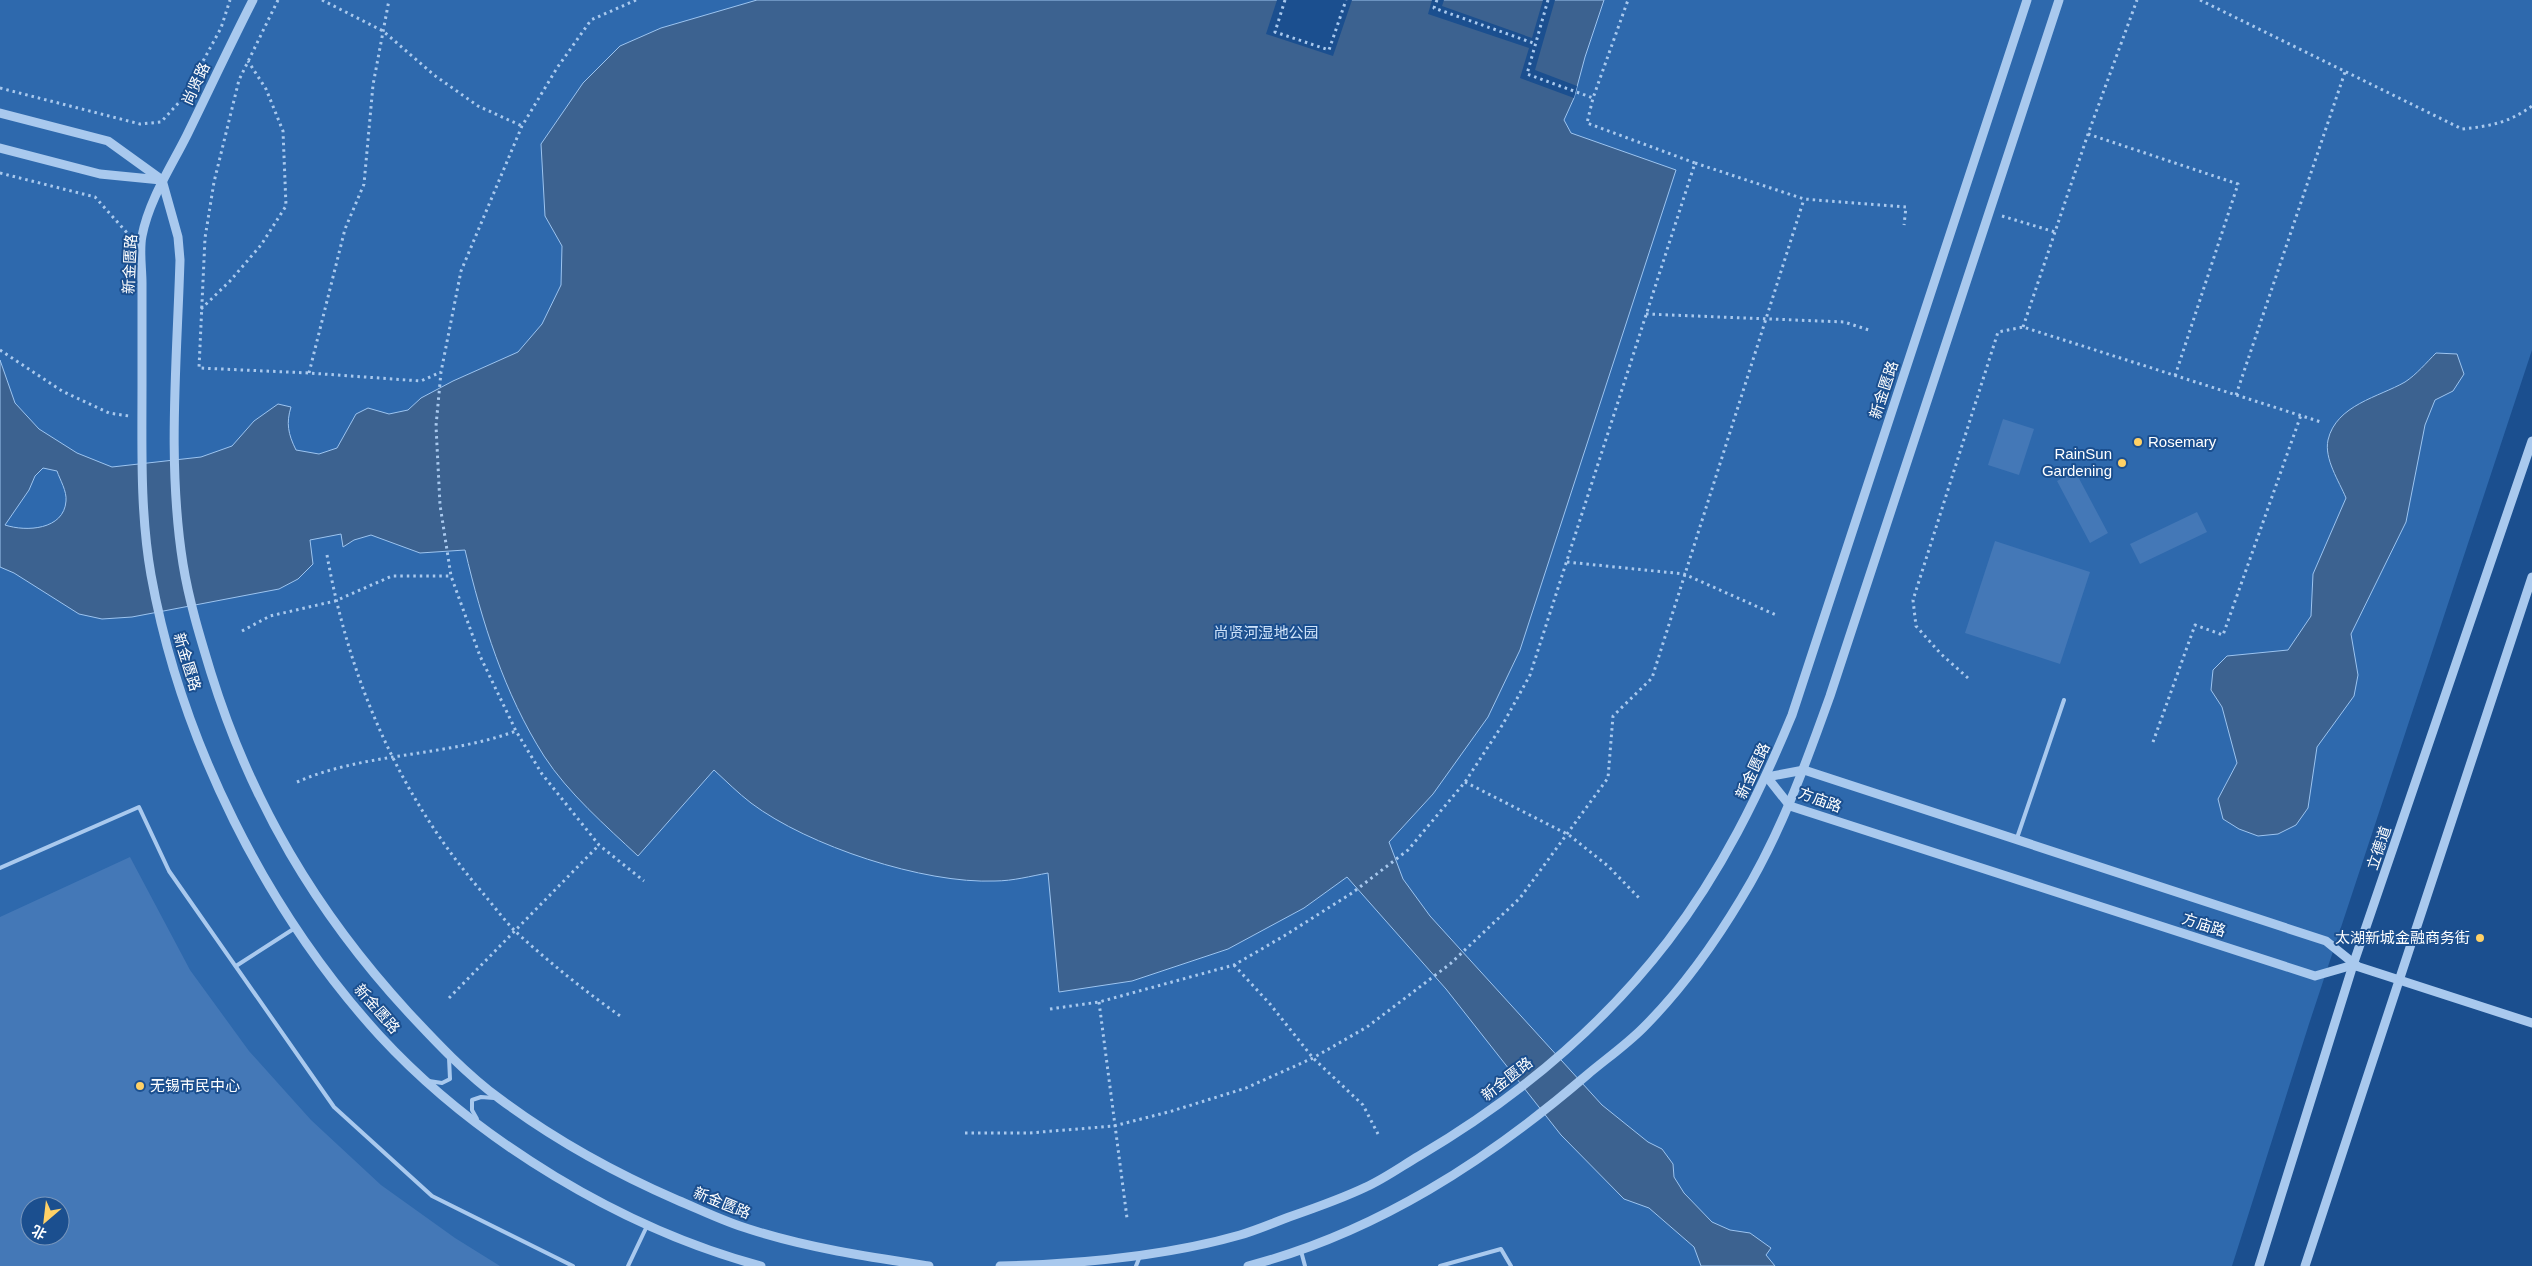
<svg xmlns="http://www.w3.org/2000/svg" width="2532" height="1266" font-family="Arial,'Noto Sans SC',sans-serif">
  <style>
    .green { fill: #2e69ad; fill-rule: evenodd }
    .water { fill: #3c6290; stroke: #9cc4f0; fill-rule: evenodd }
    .pier { fill: #1b4f8f }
    .building { fill: #4478b7; fill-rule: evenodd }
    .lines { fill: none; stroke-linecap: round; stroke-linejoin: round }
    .path { stroke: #a9c9ee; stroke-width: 3; stroke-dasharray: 2.5 4; stroke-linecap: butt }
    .service { stroke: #a9c9ee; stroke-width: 4 }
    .tertiary { stroke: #a9c9ee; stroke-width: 9 }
    .poi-dot { fill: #ffd166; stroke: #1b4f8f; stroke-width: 2 }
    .labels { text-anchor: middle; stroke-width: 4; stroke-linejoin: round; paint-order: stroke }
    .street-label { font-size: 15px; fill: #fff; stroke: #1b4f8f }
    .poi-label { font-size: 15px; fill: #fff; stroke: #1b4f8f; text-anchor: start }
    .park-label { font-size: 15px; fill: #cfe3fa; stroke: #1b4f8f }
  </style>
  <rect width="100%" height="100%" fill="#1b4f8f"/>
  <!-- green -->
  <path class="green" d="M0,0H2532V350L2309,1024L2232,1266H0ZM30,1206H60V1236H30Z"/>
  <!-- water -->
  <g class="water">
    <path d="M757,0H1604L1585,57L1574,98L1564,120L1571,133L1676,170L1520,650L1488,717L1433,794L1389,842L1403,879L1430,916L1602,1105L1648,1142L1662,1149L1673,1164L1674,1177L1684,1193L1712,1222L1730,1230L1750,1233L1771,1248L1766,1255L1775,1266H1701L1694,1247L1649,1208L1624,1199L1561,1135L1446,989L1347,877L1304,908L1228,949L1132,981L1059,992L1048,873C1031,876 1013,881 995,881C924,884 808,846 751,803C738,793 726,781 714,770L638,856C606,826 568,793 544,756C504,693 482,622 465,550L420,553L371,535L354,540L343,547L341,534L310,540L313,564L298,579L279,589L132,617L102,619L79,614L14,573L0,567V360L15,403L39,429L77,453L112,467L201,457L232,446L254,421L278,404L291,407C286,423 288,434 296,450L319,454L337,448L356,414L368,408L389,414L408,410L421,398L453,381L518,352L542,324L561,285L562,246L545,216L541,144L583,83L620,46L661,28ZM43,468L57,471C60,480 67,491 66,501C64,530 26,532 5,525L29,490L35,476Z"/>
    <path d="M2436,353L2457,354L2464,374L2453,391L2435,400L2425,425L2406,522L2351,634L2358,675L2354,696L2317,747L2308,808L2296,825L2278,834L2258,836L2239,829L2223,819L2218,799L2237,763L2222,707L2211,690L2213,670L2227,656L2288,650L2311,616L2313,574L2346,498C2339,481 2324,459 2328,440C2336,405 2379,397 2405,382C2416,375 2427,362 2436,353Z"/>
  </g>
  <!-- pier -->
  <g class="pier">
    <path d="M1277,0H1352L1333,56L1266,34Z"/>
    <path d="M1432,0H1444L1442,6L1532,38L1543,0H1555L1535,70L1577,86L1574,98L1520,78L1529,48L1428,14Z"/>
  </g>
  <!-- building -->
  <g class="building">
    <path d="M2003,419L2034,429L2019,475L1988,465Z"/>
    <path d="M2075,471L2108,533L2090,543L2057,481Z"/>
    <path d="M2197,512L2207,532L2140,564L2130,544Z"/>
    <path d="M1995,541L2090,572L2060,664L1965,633Z"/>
    <path d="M130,857L190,970L249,1051L311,1120L381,1185L455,1238L500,1266H0V917ZM30,1206H60V1236H30Z"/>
  </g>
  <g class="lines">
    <!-- path -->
    <g class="path">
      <path d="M278,0L239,80L214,182L205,238L199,368L309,373L421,381L441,372"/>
      <path d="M322,0L383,31L434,75L478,106L522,126"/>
      <path d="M636,0L591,20L557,68L522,126L461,271L441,372L436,426L440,505L451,576L480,656L516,731L542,774L599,845L644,881"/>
      <path d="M1285,0L1275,32L1329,50L1346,0"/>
      <path d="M1437,0L1434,8L1536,44"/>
      <path d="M1548,0L1527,74L1593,98"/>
      <path d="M2200,0L2462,129C2491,126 2508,123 2532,106"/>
      <path d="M0,88L140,124L161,122L183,98L221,28L230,0"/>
      <path d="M2088,134L2238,184L2175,376"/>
      <path d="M1695,163L1804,199L1906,207L1904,225"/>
      <path d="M0,173L95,197L129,235"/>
      <path d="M2002,216L2055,232"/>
      <path d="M201,309L230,281L261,245L286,206L283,131L266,89L248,61"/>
      <path d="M1646,314L1844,322L1869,330"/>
      <path d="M2023,327L2088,134L2137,0"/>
      <path d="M0,350L62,391L109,413L129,416"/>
      <path d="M309,373L345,229L364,184L373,85L389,0"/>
      <path d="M2236,395L2345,72"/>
      <path d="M327,555C349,679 399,796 482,892C493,905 504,920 516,932C550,963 586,992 623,1018"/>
      <path d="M1567,562L1684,574L1776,615"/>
      <path d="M242,631L270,616L335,601L392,576H451"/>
      <path d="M1968,678L1941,654L1916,626L1913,600L1998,332L2023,327L2321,422"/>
      <path d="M2153,742L2195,625L2223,635L2301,415"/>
      <path d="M297,782C366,752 445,757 516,731"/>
      <path d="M1465,782L1569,835L1608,866L1641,900"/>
      <path d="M1234,965L1270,1004L1313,1058L1363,1105L1378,1134"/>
      <path d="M449,998L599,845"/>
      <path d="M1099,1002L1127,1218"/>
      <path d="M1050,1009L1099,1002L1234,965L1284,936L1352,893L1408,850L1465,782L1503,724L1530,675L1695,163L1587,123L1593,98L1628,0"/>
      <path d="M965,1133H1029L1114,1126L1172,1111L1246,1088L1313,1058L1367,1027L1450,964L1520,898L1608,778L1613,716L1652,678L1804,199"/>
    </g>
    <!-- service -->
    <g class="service">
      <path d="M2017,838L2064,700"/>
      <path d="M0,868L139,807L169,871L334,1107L432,1196L573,1266"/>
      <path d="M236,966L295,928"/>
      <path d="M429,1081L442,1083L450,1079L449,1058"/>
      <path d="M477,1119L472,1110V1100L481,1097L494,1098"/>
      <path d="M1301,1251L1305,1266"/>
      <path d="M628,1266L647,1226"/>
      <path d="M1136,1266L1140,1256"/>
      <path d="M1440,1266L1501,1249L1511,1266"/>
    </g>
    <!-- tertiary -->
    <g class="tertiary">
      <path d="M253,0C230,45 209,90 187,135C171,167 149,200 142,236C139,250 142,268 142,283C142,317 142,351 142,386C142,448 140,513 151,575C181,741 266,911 380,1036C477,1141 623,1229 761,1266"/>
      <path d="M0,113L108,141L162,180L178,237L180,260C177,361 167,464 183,564C189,601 200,637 211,673C251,802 316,912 408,1012C436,1042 466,1074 500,1099C555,1140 615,1173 677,1200C701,1210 725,1222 749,1229C808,1248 869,1257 929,1266"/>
      <path d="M0,148L100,174L161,180"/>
      <path d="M1767,777L1790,806L2315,976L2353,965L2532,1023"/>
      <path d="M1767,777L1804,770L2326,941L2357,966"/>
      <path d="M1000,1266C1080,1264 1163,1257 1240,1235C1257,1230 1273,1223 1289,1217C1315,1208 1341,1199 1366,1187C1384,1179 1402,1166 1419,1156C1514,1100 1601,1028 1668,941C1721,872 1759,795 1792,715L2027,0"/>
      <path d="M1248,1266C1376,1233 1488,1160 1587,1075C1606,1059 1626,1045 1643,1028C1680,991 1714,944 1741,899C1780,835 1805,766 1830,696L2059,0"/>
      <path d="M2259,1266L2353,965L2532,441"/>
      <path d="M2305,1266L2532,577"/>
    </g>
  </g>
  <!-- markers -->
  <g class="poi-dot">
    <circle cx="2138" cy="442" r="5"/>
    <circle cx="2122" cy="463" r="5"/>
    <circle cx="2480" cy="938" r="5"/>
    <circle cx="140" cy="1086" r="5"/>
  </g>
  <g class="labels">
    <!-- street labels -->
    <g class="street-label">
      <text transform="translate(196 84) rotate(-65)" y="5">尚贤路</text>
      <text transform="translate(130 264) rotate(-87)" y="5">新金匮路</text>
      <text transform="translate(1884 390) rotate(-72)" y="5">新金匮路</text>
      <text transform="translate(187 662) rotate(73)" y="5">新金匮路</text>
      <text transform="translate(1753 771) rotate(-65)" y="5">新金匮路</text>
      <text transform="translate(1820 800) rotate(20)" y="5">方庙路</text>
      <text transform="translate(2379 848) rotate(-71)" y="5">立德道</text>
      <text transform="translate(2204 925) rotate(18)" y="5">方庙路</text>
      <text transform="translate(377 1009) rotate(49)" y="5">新金匮路</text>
      <text transform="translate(1507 1079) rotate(-38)" y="5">新金匮路</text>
      <text transform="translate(722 1203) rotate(22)" y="5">新金匮路</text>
    </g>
    <!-- poi labels -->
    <g class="poi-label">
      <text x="2148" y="447">Rosemary</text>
      <text x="2112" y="459" text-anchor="end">RainSun<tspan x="2112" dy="17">Gardening</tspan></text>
      <text x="2470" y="943" text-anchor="end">太湖新城金融商务街</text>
      <text x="150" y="1091">无锡市民中心</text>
    </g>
    <!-- park labels -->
    <g class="park-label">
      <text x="1266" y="638">尚贤河湿地公园</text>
    </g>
  </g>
  <!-- north arrow -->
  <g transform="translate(45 1221) rotate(208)"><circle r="24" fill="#1b4f8f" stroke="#7695bc"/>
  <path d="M0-4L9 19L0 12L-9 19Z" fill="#ffd166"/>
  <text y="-8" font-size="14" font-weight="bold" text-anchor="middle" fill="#ffffff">北</text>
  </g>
</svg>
